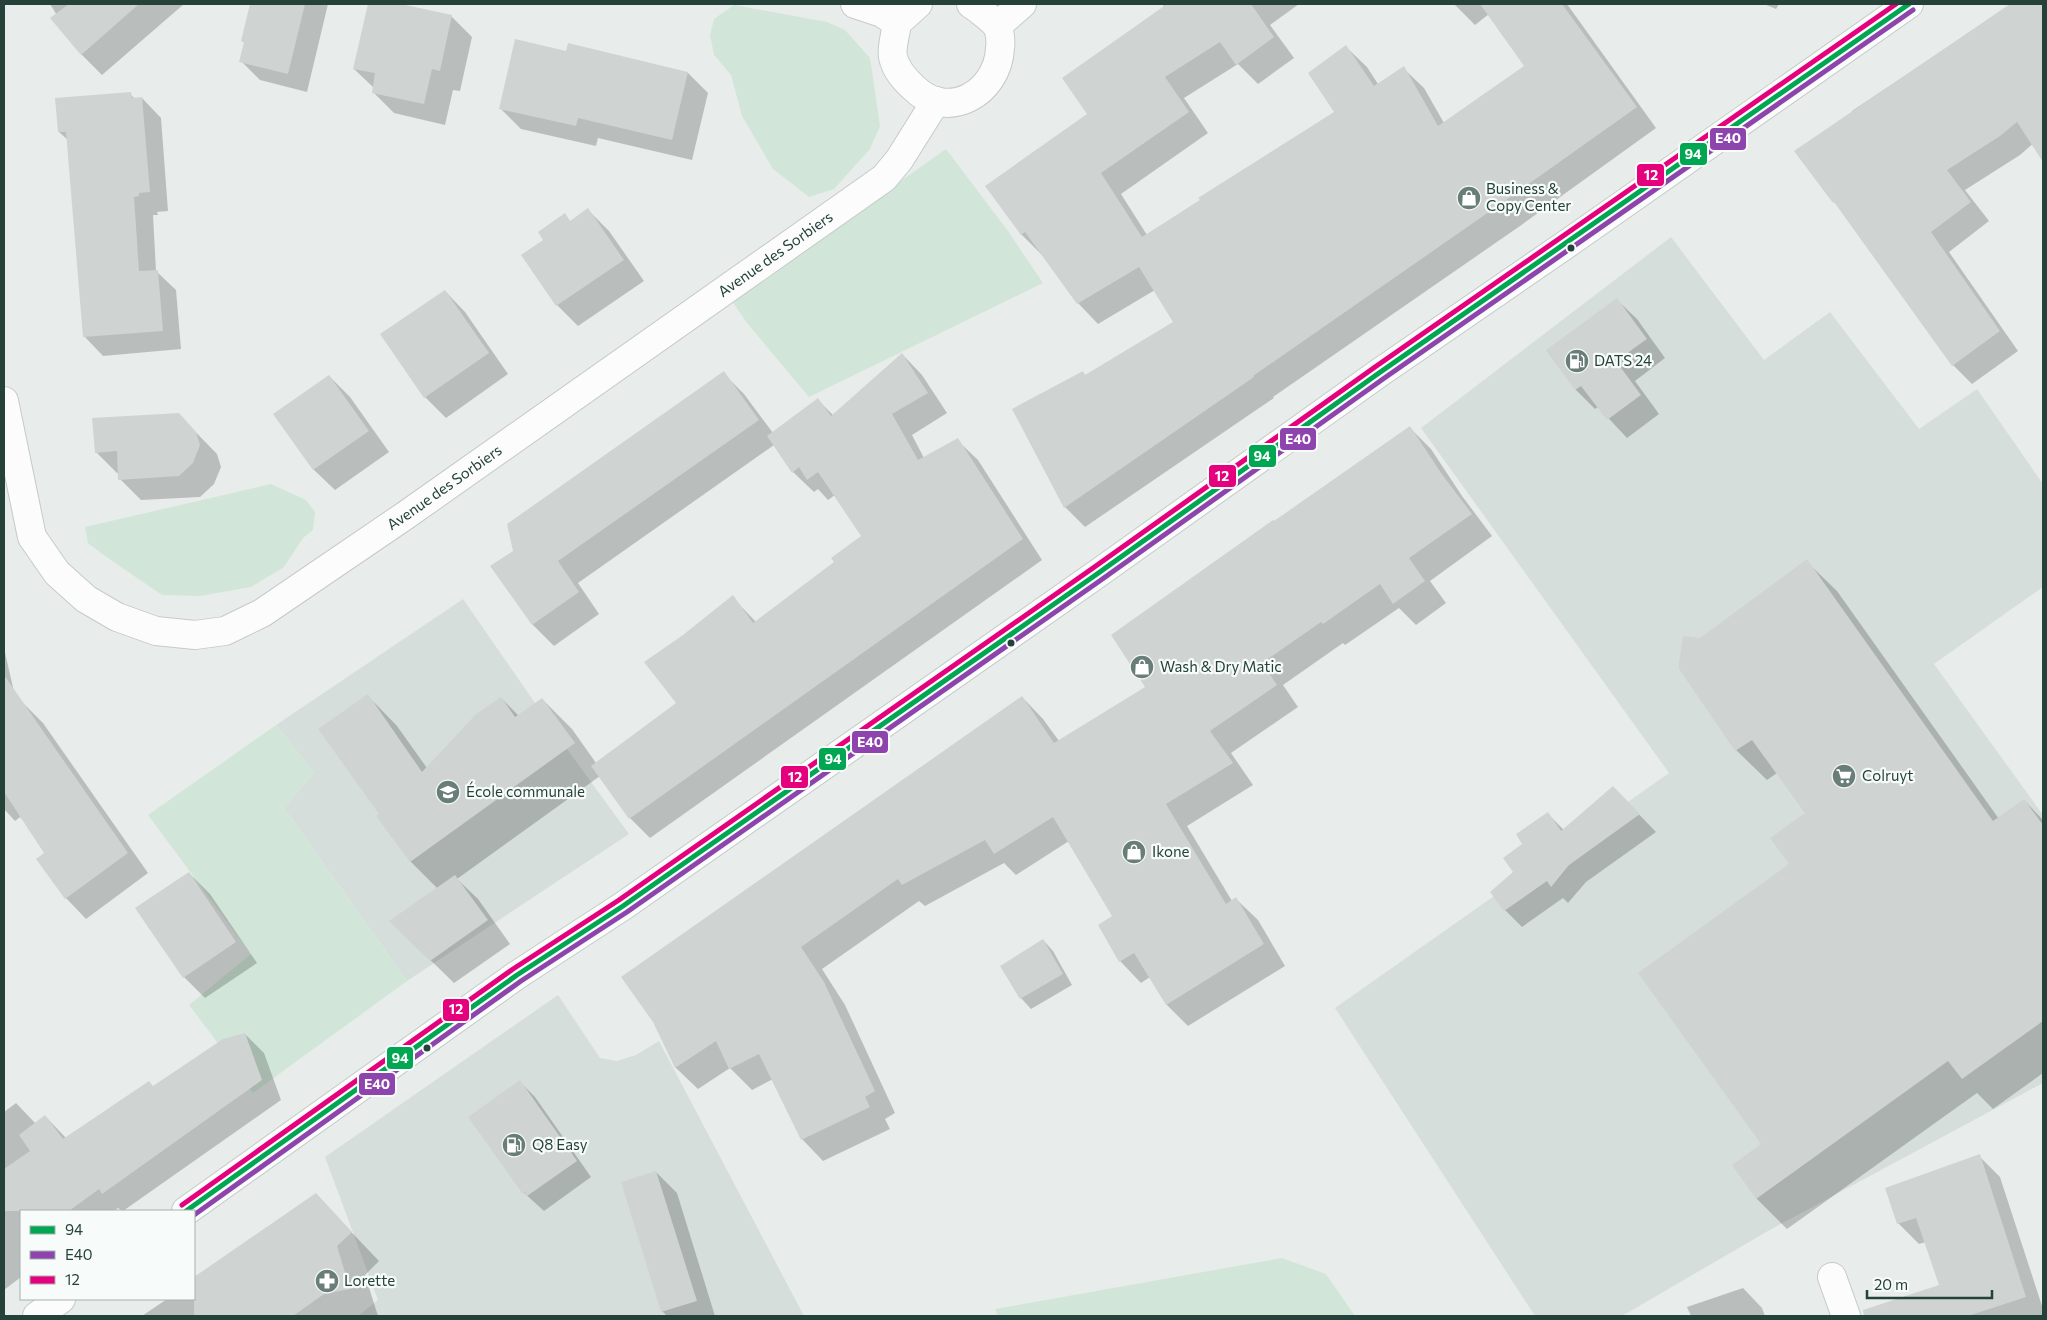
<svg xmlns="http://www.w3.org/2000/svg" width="2047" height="1320" font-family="Commissioner,sans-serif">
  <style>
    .built { fill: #d6dedb }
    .green { fill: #d1e6d8 }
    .shadow { fill: #0003 }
    .building { fill: #cfd4d2 }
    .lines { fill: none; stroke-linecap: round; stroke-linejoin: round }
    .street-casing { stroke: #c5cac8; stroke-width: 30 }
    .secondary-casing { stroke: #c3cbc8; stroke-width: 30 }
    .street { stroke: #fcfcfc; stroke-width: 28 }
    .secondary { stroke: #fcfcfc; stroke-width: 28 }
    .bus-1-casing { stroke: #f7fbf9; stroke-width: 9 }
    .bus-2-casing { stroke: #f7fbf9; stroke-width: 9 }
    .bus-3-casing { stroke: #f7fbf9; stroke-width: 9 }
    .bus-1 { stroke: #00a651; stroke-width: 5 }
    .bus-2 { stroke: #8e44ad; stroke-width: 5 }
    .bus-3 { stroke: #e5007d; stroke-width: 5 }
    .bus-dot { fill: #24423a; stroke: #f7fbf9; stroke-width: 2 }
    .labels { text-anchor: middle; stroke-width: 4.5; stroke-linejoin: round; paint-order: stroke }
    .poi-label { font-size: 15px; fill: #24423a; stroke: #f7fbf9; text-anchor: start }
    .street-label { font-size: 15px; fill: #24423a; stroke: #f7fbf9 }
    .line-badge { stroke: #f7fbf9; stroke-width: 2 }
    .badge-label { font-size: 14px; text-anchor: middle; font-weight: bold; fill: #fff }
  </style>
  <rect width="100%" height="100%" fill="#e8edeb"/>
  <!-- built -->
  <g class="built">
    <path d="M1671,237L1764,360L1830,312L1919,429L1977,389L2043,484V587L1934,664L2043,815V1083L1768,1231L1622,1316H1535L1335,1008L1669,773L1421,428Z"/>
    <path d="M463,599L567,749L629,834L407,981L284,808L314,773L276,725Z"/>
    <path d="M558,995L600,1058L617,1061L636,1055L659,1041L804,1316H358L378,1300L325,1157Z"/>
  </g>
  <!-- green -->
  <g class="green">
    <path d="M734,5L827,22L845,30L870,58L880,126L870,149L834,189L809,197L773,169L742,116L731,75L714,55L710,35L714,19Z"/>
    <path d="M946,149L1008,231L1043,283L809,397L747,323L732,301Z"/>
    <path d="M271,484L306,500L315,512L313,530L303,538L284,567L251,587L200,596L162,595L105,556L88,543L85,527Z"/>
    <path d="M276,725L314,773L284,808L407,981L253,1093L214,1038L189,1005L251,954L148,815Z"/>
    <path d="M1282,1258L1326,1274L1355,1316H998L995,1309Z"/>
  </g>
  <!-- shadow -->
  <g class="shadow">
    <path d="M50,4H184L102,75L81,54Z"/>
    <path d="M251,4H328L307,92L260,80L241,61L245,43L242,41Z"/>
    <path d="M369,4H396L451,16L472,37L460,91L453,90L445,125L394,113L373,92L374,88L354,69Z"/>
    <path d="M1162,4H1299L1270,25L1294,58L1258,84L1238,64L1184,98L1208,133L1121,194L1147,235L1335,112L1346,47L1367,67L1378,84L1403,68L1424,88L1444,123L1526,66L1489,14L1475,25L1454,4H1567L1656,128L1520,226L1273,397L1274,398L1085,527L1065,507L1083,373L1086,376L1175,323L1155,290L1098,324L1078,303L1042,255L1022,235L987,186L1088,114L1165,7Z"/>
    <path d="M1764,4H1779L1776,9Z"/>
    <path d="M2012,4H2043V150L2035,142L2020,155L1965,190L1989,221L1949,252L2018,351L1972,384L1953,365L1841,209L1834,202L1852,111Z"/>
    <path d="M569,45L688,73L708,93L692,160L598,138L596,146L521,129L501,109L567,52Z"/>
    <path d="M130,94L135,99L142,98L161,118L168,211L157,212L158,215H153L156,271L176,290L181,349L103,356L84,336L68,140L59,132Z"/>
    <path d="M588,210L609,231L644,281L578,326L557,305L545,240L564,215L571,222Z"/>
    <path d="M445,291L465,312L508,374L446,418L425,397Z"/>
    <path d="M1617,300L1637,319L1665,358L1635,381L1659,414L1627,438L1598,407L1595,409L1576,390L1547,351Z"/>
    <path d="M902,354L922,375L947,413L912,435L924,458L957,440L978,460L1042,560L650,838L630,818L600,776L457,879L478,899L510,944L454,983L414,944L437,888L410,861L381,814L368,696L397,726L427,768L501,698L519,716L542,699L572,729L596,763L678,703L684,636L732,597L756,622L835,563L863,536L835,495L828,500L818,489L814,492L793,472L774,445L578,583L599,614L554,646L533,625L492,566L514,551L723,373L744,394L773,433L818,400L833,415Z"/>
    <path d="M329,376L350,397L389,452L335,490L314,470L275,414Z"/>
    <path d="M178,414L217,454L221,467L214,484L200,497L141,500L120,479L119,473H117L96,452Z"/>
    <path d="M1410,428L1431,449L1462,496L1492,536L1430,581L1446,603L1416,625L1399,608L1345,645L1343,643L1283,685L1298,707L1231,753L1253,785L1187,826L1232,901L1236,899L1258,920L1285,966L1188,1026L1167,1005L1150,977L1141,983L1120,961L1114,917L1069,841L1016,875L1004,863L925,906L919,901L822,969L845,1005L895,1113L885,1119L890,1129L823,1161L802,1139L773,1079L752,1090L730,1068L698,1089L676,1068L654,1022L1022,697L1043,719L1059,741L1146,688L1274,523Z"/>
    <path d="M1806,561L1837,591L1999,819L2024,800L2043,820V1073L1993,1109L1977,1093L1787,1229L1757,1199L1733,1165L1763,1144L1790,864L1806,814L1777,773L1767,780L1736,750L1680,669L1700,639Z"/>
    <path d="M4,648L14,692L4,695Z"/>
    <path d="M23,703L43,723L148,873L86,919L66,898L46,853L24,821L20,817L15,821L4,809V712L6,714Z"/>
    <path d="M1630,805L1656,832L1586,882L1568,903L1563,898L1522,927L1505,910L1524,845L1548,814L1564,830Z"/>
    <path d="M189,873L210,894L257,963L205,998L184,977L137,909Z"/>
    <path d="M1043,940L1053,951L1072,985L1031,1009L1021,998Z"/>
    <path d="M245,1034L264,1053L281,1100L123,1211L118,1208L114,1211H21V1277L4,1290V1112L16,1103L36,1124L45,1116L66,1138Z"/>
    <path d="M520,1082L535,1097L591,1177L544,1211L523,1192Z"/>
    <path d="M1979,1156L2000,1177L2043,1309V1316H1930L1922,1292L1941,1286L1926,1242L1919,1244L1898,1223Z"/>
    <path d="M656,1172L677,1193L715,1316H667L662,1311Z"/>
    <path d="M316,1195L379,1261L365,1275L378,1316H142L167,1299H194V1280Z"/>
    <path d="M1743,1288L1762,1308L1765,1316H1691L1687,1307Z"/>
  </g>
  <!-- building -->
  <g class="building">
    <path d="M69,4H139L81,55L50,18Z"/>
    <path d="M250,4H305L288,74L239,62L244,42L241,41Z"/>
    <path d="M368,4H401L452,15L440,71L432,69L424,104L372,93L375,73L353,69Z"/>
    <path d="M1167,4H1251L1274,37L1236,65L1220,42L1165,77L1189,112L1101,173L1142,237L1200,200L1198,198L1334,112L1308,73L1346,45L1374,86L1404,66L1438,126L1524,66L1480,4H1562L1637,107L1499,205L1253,376L1254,377L1064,508L1012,409L1083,371L1085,375L1173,322L1139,267L1077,304L1025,232L1021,235L985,186L1087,114L1062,78Z"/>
    <path d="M2010,4H2043V162L2017,122L2000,136L1947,170L1971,202L1931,232L2000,331L1952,366L1834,202L1833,203L1794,151Z"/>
    <path d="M515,39L566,51L568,43L688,72L672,140L578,118L576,126L499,109Z"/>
    <path d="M131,92L132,98L142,97L150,192L139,193V196L134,197L139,271L158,270L163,331L83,337L66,132H58L55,98Z"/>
    <path d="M588,208L624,260L556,306L521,255L543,240L538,232L565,213L570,221Z"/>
    <path d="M445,290L489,353L424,398L380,334Z"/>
    <path d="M1617,298L1647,339L1616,361L1641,395L1607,420L1581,386L1575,390L1546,350Z"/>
    <path d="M902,353L928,393L892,414L918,460L958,438L1023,539L629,819L591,766L676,703L644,662L683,635L733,595L753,623L834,562L831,558L861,536L818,472L807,480L799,467L792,473L767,436L818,398L831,416Z"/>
    <path d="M724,371L759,420L558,561L579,592L532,625L490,566L513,551L507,524Z"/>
    <path d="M329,375L369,431L313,470L273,414Z"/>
    <path d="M179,413L196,432L200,445L193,463L179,476L118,480L117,451L95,453L92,418Z"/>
    <path d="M1410,426L1441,473L1472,514L1409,558L1425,581L1393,604L1380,584L1323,624L1321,622L1262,663L1277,685L1210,731L1233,763L1166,804L1226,904L1236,897L1264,944L1166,1005L1134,953L1119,962L1098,925L1112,916L1053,817L994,854L985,840L902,885L898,879L801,947L824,982L875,1091L865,1097L870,1107L801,1140L759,1054L729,1069L716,1041L675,1068L653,1022L621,977L1022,696L1054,743L1145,687L1111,635L1273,520L1274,521Z"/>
    <path d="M1807,559L1993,821L2024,799L2043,825V1021L1962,1079L1948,1061L1756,1199L1732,1165L1761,1144L1638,973L1789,864L1770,838L1805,813L1752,740L1735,751L1679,669V663L1683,636L1700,638Z"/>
    <path d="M4,675L128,853L65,899L36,859L44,853L4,792Z"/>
    <path d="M368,694L422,772L476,714L501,697L515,717L542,698L575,743L410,862L376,816L379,814L318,729Z"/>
    <path d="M1613,786L1640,814L1569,865L1551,887L1547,881L1504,911L1490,892L1513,872L1503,858L1522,844L1516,834L1548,812L1561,831Z"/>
    <path d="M189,872L236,942L183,978L135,908Z"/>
    <path d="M455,875L488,920L430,961L389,921Z"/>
    <path d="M1043,939L1063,974L1020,999L1000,966Z"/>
    <path d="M245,1033L262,1080L102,1194L99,1189L69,1211H4V1169L30,1151L19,1135L45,1115L63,1139L149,1081L153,1086L223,1039Z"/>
    <path d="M520,1080L577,1161L527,1196L524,1192L522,1193L468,1117Z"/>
    <path d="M1980,1154L2026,1297L1968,1316H1864L1863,1310L1939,1285L1916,1218L1897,1224L1885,1188Z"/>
    <path d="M656,1171L697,1301L661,1312L621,1182Z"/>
    <path d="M316,1193L352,1232L337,1246L350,1289L324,1294L293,1316H194V1277Z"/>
  </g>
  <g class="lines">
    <!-- street casing -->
    <g class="street-casing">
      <g id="street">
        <path d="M855,4L882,13L897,23"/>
        <path d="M918,4L897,23C896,33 891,47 893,57C896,70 904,79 914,88C948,122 998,93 1000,48C1001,42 1000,31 997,26C993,20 977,8 971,4"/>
        <path d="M997,26L1022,4"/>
        <path id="s1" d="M4,401L32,537L57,573L86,599L117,617L156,631L195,635L225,631L262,613L406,515L884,178L899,160L936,101"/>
        <path d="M1832,1277L1846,1316"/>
      </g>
    </g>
    <!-- secondary casing -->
    <g class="secondary-casing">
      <g id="secondary">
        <path d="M186,1211L517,975L623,906L1097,574L1379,373L1571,241L1909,4"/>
        <path d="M37,1316L61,1299"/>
      </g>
    </g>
    <!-- street -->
    <use href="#street" class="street"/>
    <!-- secondary -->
    <use href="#secondary" class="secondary"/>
    <!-- bus-1 casing -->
    <g class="bus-1-casing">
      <path id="bus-1" d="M186,1211L517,975L623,906L1097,574L1379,373L1909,4"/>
    </g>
    <!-- bus-2 casing -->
    <g class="bus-2-casing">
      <path id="bus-2" d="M194,1215L521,981L627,912L1101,580L1383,379L1913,10"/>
    </g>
    <!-- bus-3 casing -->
    <g class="bus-3-casing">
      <path id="bus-3" d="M182,1205L513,969L619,900L1093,568L1375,367L1896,4"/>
    </g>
    <!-- bus-1 -->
    <use href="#bus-1" class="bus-1"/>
    <!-- bus-2 -->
    <use href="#bus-2" class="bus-2"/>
    <!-- bus-3 -->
    <use href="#bus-3" class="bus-3"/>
  </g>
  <!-- icons -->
  <defs>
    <g id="shop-disc" transform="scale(1.25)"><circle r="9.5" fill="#697e78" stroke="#f7fbf9"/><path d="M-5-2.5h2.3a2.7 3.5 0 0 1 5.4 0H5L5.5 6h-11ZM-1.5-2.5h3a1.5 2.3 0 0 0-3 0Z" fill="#fff"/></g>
    <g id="fuel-disc" transform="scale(1.25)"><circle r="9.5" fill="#697e78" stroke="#f7fbf9"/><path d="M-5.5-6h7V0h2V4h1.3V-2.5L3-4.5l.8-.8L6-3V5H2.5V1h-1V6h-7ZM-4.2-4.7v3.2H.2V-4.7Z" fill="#fff"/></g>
    <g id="supermarket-disc" transform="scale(1.25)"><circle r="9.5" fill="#697e78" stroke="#f7fbf9"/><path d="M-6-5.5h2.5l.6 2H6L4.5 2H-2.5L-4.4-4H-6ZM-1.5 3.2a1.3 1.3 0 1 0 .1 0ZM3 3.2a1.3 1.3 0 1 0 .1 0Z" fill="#fff"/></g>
    <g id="school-disc" transform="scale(1.25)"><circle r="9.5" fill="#697e78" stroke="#f7fbf9"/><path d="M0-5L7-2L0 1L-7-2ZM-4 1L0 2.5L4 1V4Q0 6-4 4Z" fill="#fff"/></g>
    <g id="pharmacy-disc" transform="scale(1.25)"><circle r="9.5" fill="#697e78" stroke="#f7fbf9"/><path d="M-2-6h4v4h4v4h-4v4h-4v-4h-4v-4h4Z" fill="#fff"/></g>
  </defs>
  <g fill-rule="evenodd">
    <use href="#shop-disc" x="1469" y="198"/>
    <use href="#fuel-disc" x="1577" y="361"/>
    <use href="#shop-disc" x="1142" y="667"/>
    <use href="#supermarket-disc" x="1844" y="776"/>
    <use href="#school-disc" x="448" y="792"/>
    <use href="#shop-disc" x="1134" y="852"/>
    <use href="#fuel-disc" x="514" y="1145"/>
    <use href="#pharmacy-disc" x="327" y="1281"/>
  </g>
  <!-- markers -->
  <g class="bus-dot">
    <circle cx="1571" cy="248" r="4.5"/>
    <circle cx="1011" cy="643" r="4.5"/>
    <circle cx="427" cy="1048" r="4.5"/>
  </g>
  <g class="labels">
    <!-- poi labels -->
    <g class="poi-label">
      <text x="1486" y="194">Business &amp;<tspan x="1486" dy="17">Copy Center</tspan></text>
      <text x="1594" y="366">DATS 24</text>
      <text x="1160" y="672">Wash &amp; Dry Matic</text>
      <text x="1862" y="781">Colruyt</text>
      <text x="466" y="797">École communale</text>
      <text x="1152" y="857">Ikone</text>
      <text x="532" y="1150">Q8 Easy</text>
      <text x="344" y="1286">Lorette</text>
    </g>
    <!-- street labels -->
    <g class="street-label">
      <text dy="5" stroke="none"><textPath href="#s1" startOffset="1036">Avenue des Sorbiers</textPath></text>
      <text dy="5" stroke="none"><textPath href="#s1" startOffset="631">Avenue des Sorbiers</textPath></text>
    </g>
  </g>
  <g class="line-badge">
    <rect x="1709" y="127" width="38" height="24" rx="5" fill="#8e44ad"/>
    <rect x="1679" y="142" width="29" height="24" rx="5" fill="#00a651"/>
    <rect x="1636" y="163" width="29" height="24" rx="5" fill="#e5007d"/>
    <rect x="1279" y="427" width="38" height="24" rx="5" fill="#8e44ad"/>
    <rect x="1248" y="444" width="29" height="24" rx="5" fill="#00a651"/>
    <rect x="1208" y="464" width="29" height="24" rx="5" fill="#e5007d"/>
    <rect x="851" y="730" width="38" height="24" rx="5" fill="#8e44ad"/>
    <rect x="818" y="747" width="29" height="24" rx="5" fill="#00a651"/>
    <rect x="780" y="765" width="29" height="24" rx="5" fill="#e5007d"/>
    <rect x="442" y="998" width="28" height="24" rx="5" fill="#e5007d"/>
    <rect x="386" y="1046" width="28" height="24" rx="5" fill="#00a651"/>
    <rect x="358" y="1072" width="38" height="24" rx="5" fill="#8e44ad"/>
  </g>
  <g class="badge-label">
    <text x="1728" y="143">E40</text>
    <text x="1693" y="159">94</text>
    <text x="1651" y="180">12</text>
    <text x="1298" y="444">E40</text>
    <text x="1262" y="461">94</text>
    <text x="1222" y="481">12</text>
    <text x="870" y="747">E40</text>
    <text x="833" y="764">94</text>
    <text x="795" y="782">12</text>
    <text x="456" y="1014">12</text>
    <text x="400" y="1063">94</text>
    <text x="377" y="1089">E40</text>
  </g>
  <!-- border -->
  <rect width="2047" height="1320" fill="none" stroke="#24423a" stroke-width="10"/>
  <!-- legend -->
  <rect x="20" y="1210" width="175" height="90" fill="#f7fbf9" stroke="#a3b1ad"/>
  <rect x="30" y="1226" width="25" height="8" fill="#00a651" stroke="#a3b1ad"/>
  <text x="65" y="1235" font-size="15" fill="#24423a">94</text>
  <rect x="30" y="1251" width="25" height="8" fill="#8e44ad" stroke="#a3b1ad"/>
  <text x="65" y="1260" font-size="15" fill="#24423a">E40</text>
  <rect x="30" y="1276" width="25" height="8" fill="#e5007d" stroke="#a3b1ad"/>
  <text x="65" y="1285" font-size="15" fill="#24423a">12</text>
  <!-- scale -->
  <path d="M1867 1290v8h125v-8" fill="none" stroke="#24423a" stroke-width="2.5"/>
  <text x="1874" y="1290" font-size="15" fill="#24423a" stroke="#f7fbf9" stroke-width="4" paint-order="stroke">20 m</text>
</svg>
